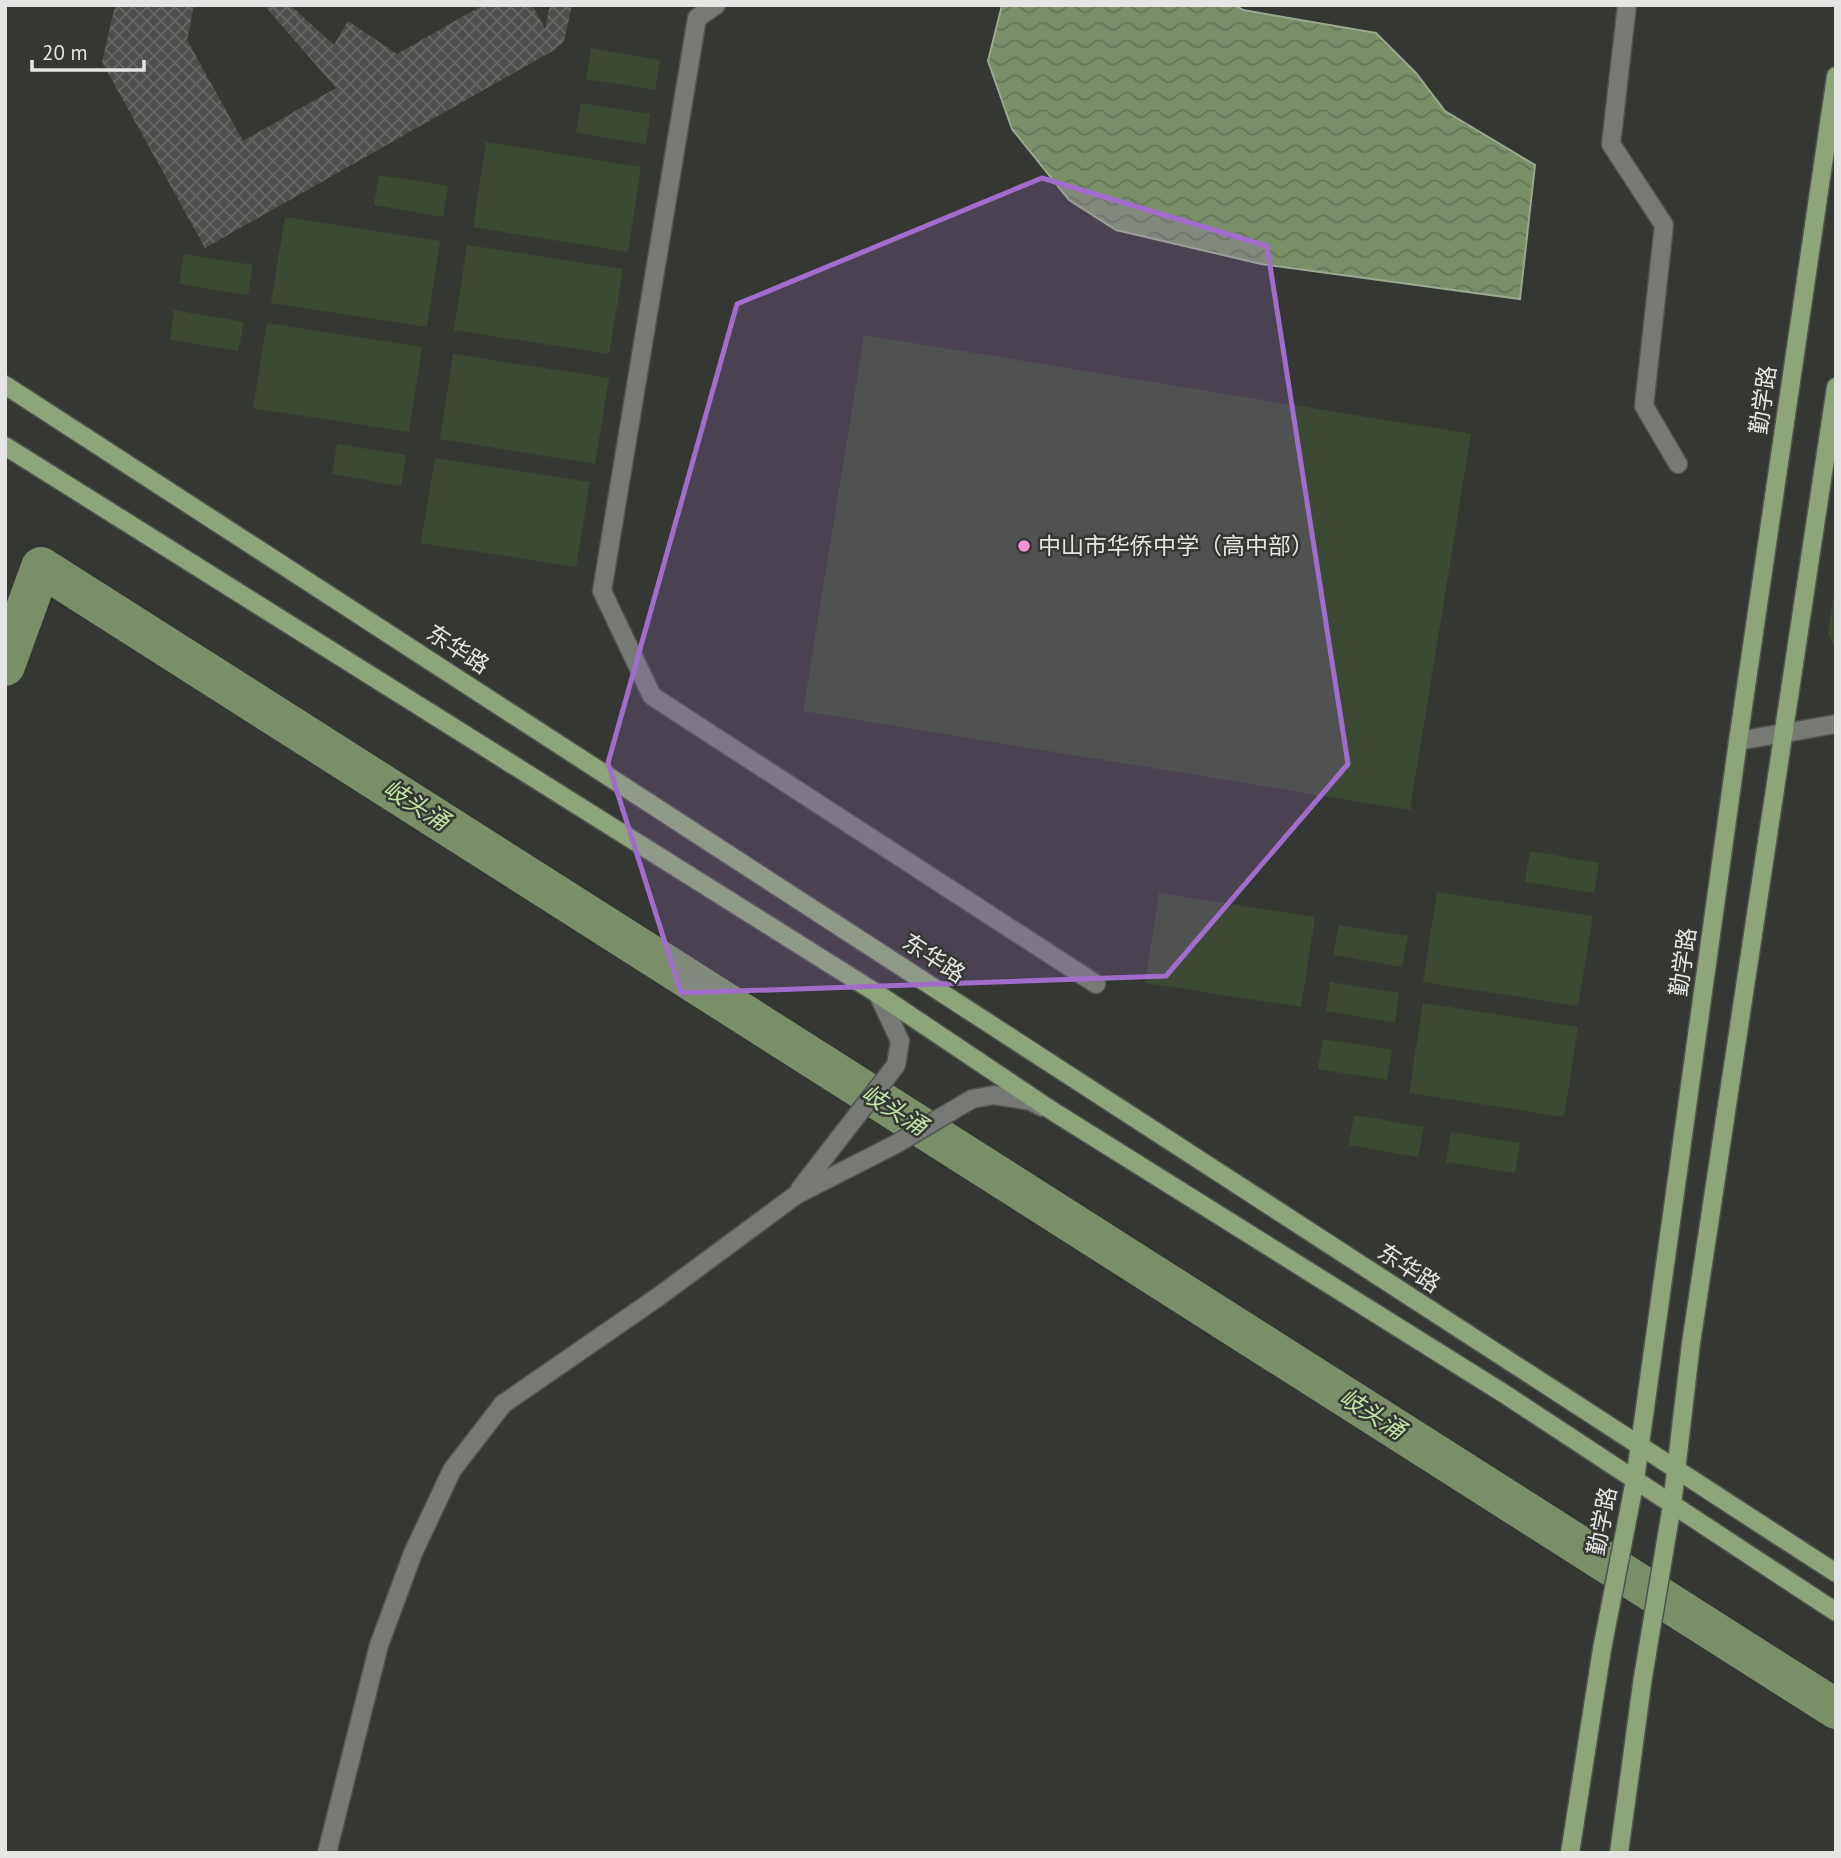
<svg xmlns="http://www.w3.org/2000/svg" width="1841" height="1858" font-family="'PT Sans','Noto Sans SC',sans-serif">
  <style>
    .green { fill: #3d4a33 }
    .water { fill: url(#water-waves); stroke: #9aa98d; stroke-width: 2 }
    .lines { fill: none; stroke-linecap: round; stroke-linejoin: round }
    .canal { stroke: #7a8f68; stroke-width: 40 }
    .building { fill: url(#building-cross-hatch) }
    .minor-casing { stroke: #51534f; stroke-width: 21 }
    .major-casing { stroke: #51534f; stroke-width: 21 }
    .minor { stroke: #777975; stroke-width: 18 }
    .major { stroke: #8da578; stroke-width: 18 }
    .marked { fill: #a06dcc; fill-opacity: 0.2; stroke: #a06dcc; stroke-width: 5; stroke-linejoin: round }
    .poi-dot { fill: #f591d2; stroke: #353733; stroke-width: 2.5 }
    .labels { text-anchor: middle; stroke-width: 5; stroke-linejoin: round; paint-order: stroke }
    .street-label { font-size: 23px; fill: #e5e6e4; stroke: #353733 }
    .poi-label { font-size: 23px; fill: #e5e6e4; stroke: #353733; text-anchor: start }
    .water-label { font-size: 24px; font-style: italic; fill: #c1e4a5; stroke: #353733 }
  </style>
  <defs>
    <pattern id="water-waves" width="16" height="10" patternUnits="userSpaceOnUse" patternTransform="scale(1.75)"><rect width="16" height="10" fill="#7a8f68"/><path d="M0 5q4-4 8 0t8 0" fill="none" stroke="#67755b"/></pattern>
    <pattern id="building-cross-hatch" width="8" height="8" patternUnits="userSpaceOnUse" patternTransform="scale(1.75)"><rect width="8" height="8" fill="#4c4f4b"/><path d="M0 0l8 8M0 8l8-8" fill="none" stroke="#666865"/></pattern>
  </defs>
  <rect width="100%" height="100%" fill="#353733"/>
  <!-- green -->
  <g class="green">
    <path d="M591,48L660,60L655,90L586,79Z"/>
    <path d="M581,103L650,114L646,144L576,133Z"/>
    <path d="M486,142L641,167L628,252L473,227Z"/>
    <path d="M379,175L448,186L443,217L374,205Z"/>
    <path d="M285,217L440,241L427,327L271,303Z"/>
    <path d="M467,245L623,269L609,354L454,330Z"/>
    <path d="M184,254L253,265L248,295L179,284Z"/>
    <path d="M174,310L244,322L238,351L170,340Z"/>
    <path d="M267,323L422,347L409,432L253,408Z"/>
    <path d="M864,335L1471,434L1410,810L803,711Z"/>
    <path d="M453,354L609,378L595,464L440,439Z"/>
    <path d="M337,444L406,455L401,486L332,474Z"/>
    <path d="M435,458L590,482L576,567L421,543Z"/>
    <path d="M1836,580V653L1828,633Z"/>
    <path d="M1530,851L1599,863L1594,893L1525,882Z"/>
    <path d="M1437,892L1593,916L1578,1006L1423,982Z"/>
    <path d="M1159,893L1315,917L1301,1007L1145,983Z"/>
    <path d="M1339,925L1408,936L1402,967L1333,955Z"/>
    <path d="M1330,982L1399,993L1395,1023L1326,1011Z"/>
    <path d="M1423,1003L1578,1027L1564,1117L1409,1093Z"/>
    <path d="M1323,1039L1392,1050L1387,1080L1318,1069Z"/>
    <path d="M1354,1115L1424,1127L1418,1157L1349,1145Z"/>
    <path d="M1451,1132L1520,1143L1515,1173L1446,1162Z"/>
  </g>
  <!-- water -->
  <path class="water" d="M1002,5H1235L1243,10L1376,33L1416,73L1445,111L1535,165L1520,299L1261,264L1116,230L1069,200L1012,129L988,61Z"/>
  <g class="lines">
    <!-- canal -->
    <path class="canal" d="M5,666L41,567L1836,1709"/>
  </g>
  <!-- building -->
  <path class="building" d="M115,5H194L187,40L243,141L336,88L264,5H290L334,45L348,21L397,54L483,5H532L545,29L550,5H572L564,41L556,49L205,248L102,62Z"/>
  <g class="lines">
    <!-- minor casing -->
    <g class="minor-casing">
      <g id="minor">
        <path d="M716,5L697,18L602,591L652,696L1096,984"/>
        <path d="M1627,5L1611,144L1664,225L1644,406L1678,464"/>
        <path d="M1738,741L1836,724"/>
        <path d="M800,1189L896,1065L900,1041L878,994"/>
        <path d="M327,1853L379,1645L413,1553L452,1470L503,1404L658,1297L796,1195L896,1144L972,1099L994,1095L1031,1101L1042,1107"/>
      </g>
    </g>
    <!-- major casing -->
    <g class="major-casing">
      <g id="major">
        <path d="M5,385L1836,1573"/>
        <path d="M5,446L878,994L1054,1112L1503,1393L1836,1612"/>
        <path d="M1570,1853L1602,1649L1635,1480L1738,741L1836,76"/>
        <path d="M1619,1853L1643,1677L1672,1505L1691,1343L1836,387"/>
      </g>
    </g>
    <!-- minor -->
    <use href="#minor" class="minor"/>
    <!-- major -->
    <use href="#major" class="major"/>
  </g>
  <!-- marked area -->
  <path class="marked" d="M1042,178L1267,246L1348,764L1166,976L681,993L608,763L737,304Z"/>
  <!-- markers -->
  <circle class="poi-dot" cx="1024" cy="546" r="7"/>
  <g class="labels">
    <!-- street labels -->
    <g class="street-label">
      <text transform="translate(1763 400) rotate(-82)" y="8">勤学路</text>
      <text transform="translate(458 649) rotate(33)" y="8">东华路</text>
      <text transform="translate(934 958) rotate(33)" y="8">东华路</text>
      <text transform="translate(1683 962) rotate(-82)" y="8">勤学路</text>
      <text transform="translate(1409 1268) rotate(33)" y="8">东华路</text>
      <text transform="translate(1602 1521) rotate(-79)" y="8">勤学路</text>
    </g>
    <!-- poi labels -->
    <g class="poi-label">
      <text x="1038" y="554">中山市华侨中学（高中部）</text>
    </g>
    <!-- water labels -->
    <g class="water-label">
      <text transform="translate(416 805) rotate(32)" y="8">岐头涌</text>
      <text transform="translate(894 1110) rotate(32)" y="8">岐头涌</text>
      <text transform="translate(1372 1414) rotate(32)" y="8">岐头涌</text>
    </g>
  </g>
  <!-- border -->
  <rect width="1841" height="1858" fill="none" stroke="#e5e6e4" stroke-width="14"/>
  <!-- scale -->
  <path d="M32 60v10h112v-10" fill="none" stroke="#e5e6e4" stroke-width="3.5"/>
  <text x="42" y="60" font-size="21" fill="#e5e6e4" stroke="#353733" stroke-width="5" paint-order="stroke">20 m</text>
</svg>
